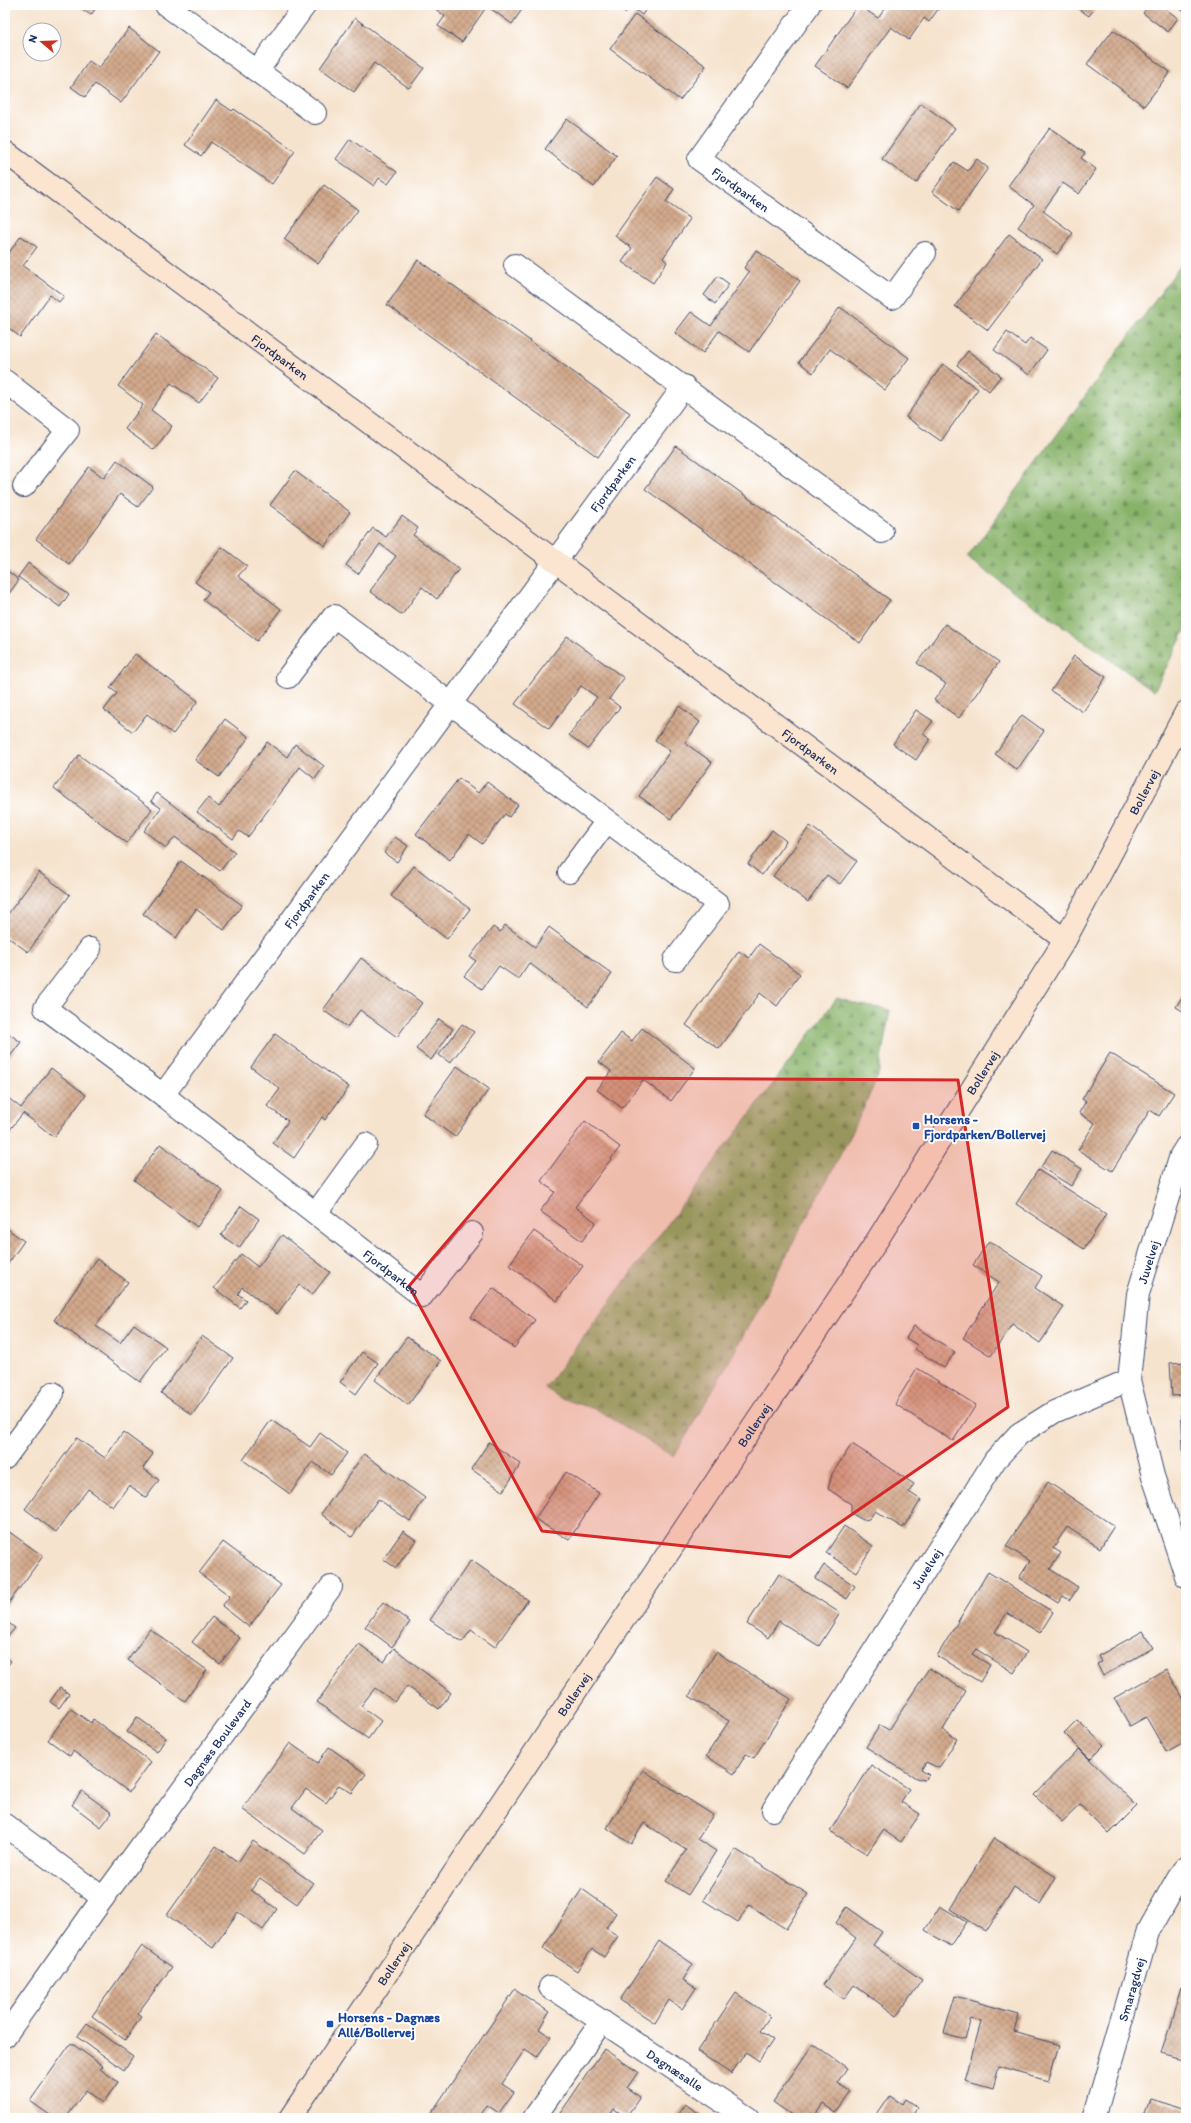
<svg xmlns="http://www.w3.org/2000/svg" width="1191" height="2123" font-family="Itim,sans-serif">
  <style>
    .forest { fill: url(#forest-firs); stroke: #527064 }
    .building { fill: url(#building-cross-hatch) }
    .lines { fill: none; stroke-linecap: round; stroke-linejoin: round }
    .street-casing { stroke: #3c4a6f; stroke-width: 24 }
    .secondary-casing { stroke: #3c4a6f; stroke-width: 24 }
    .street { stroke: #fff; stroke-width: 22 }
    .secondary { stroke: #fce5d0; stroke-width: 22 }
    .marked { fill: #d62828; fill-opacity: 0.2; stroke: #d62828; stroke-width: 3; stroke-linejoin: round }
    .transit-dot { fill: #1a4fb4; stroke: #fff; stroke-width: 1.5 }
    .labels { text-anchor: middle; stroke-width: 4; stroke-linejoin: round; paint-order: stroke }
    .street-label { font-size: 13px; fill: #1b2f5e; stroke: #fff }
    .transit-label { font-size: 13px; font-weight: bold; fill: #164399; stroke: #fff; text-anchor: start }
  </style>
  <defs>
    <pattern id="forest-firs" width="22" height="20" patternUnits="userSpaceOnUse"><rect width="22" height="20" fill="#88b269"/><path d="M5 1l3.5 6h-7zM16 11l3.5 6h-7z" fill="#6e915a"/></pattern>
    <pattern id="building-cross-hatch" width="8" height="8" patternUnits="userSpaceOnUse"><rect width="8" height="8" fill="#d2a98b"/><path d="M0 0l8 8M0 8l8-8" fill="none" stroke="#aa8a75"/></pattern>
  </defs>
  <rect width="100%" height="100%" fill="#fff"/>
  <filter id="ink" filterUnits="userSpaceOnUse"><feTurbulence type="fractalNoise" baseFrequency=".025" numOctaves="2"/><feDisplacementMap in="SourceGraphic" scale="8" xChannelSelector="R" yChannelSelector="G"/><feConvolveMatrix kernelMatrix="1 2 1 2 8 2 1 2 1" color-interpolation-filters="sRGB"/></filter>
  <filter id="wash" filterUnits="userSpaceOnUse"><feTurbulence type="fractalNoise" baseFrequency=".012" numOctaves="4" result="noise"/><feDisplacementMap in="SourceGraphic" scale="16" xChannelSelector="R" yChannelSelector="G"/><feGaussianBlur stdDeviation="0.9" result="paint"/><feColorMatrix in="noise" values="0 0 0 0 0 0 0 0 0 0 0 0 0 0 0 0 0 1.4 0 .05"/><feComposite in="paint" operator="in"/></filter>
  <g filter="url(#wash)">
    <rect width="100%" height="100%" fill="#f6e3ce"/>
    <!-- forest -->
    <g class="forest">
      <path d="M1186,258V629L1154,691L967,558Z"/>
      <path d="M837,998L860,1005L890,1010L878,1076L851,1135L734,1353L674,1457L598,1410L560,1398L545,1388Z"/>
    </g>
    <g id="blocks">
      <!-- building -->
      <g class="building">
        <path d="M77,5H98L91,15Z"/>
        <path d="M430,5H525L512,24L487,6L462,42L438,26L445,16Z"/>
        <path d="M613,5H649L642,15L630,6L625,13Z"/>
        <path d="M858,5L878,18L888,5H941L929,22L924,18L909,40L891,27L847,88L815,66Z"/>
        <path d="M1073,5H1097L1089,16Z"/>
        <path d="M1149,5H1160L1178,18L1168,32L1143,13Z"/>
        <path d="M1175,5H1186V13Z"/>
        <path d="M635,14L706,66L680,100L610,49Z"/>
        <path d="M355,18L424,68L409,88L374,63L354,92L320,68Z"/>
        <path d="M129,28L159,51L121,103L95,84L85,97L71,87L89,61L99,68Z"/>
        <path d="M1113,30L1170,72L1144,106L1087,64Z"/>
        <path d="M216,100L232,111L234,109L295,151L272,184L211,142L201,156L185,145Z"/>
        <path d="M921,103L955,128L916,183L882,159Z"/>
        <path d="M567,119L617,156L594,187L545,149Z"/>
        <path d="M1050,128L1085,153L1081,158L1096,169L1079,194L1063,183L1043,211L1073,233L1057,254L1018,227L1034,205L1008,186Z"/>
        <path d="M350,139L397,172L388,184L379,178L374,186L336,159Z"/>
        <path d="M977,159L988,168L958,211L932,192L954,162L968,171Z"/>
        <path d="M657,177L674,189L666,202L690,219L663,258L667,262L653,283L622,262L632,248L615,236Z"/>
        <path d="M324,185L358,210L318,264L284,239Z"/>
        <path d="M1009,234L1042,259L988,330L955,306Z"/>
        <path d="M21,236L37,247L23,266L64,296L59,302L50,295L20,337L5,325V258Z"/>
        <path d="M756,250L800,281L749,352L719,331L703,353L675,333L691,312L711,326L749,272L744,268Z"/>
        <path d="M418,260L630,413L598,457L387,305Z"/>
        <path d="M718,276L729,284L715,304L704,295Z"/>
        <path d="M840,307L909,358L885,390L830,349L813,373L799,362Z"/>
        <path d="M1007,332L1025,345L1030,338L1047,350L1029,375L994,350Z"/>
        <path d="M156,334L218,378L199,403L171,383L151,410L172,426L154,450L125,429L143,405L118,386Z"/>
        <path d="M968,351L1001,376L989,391L957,365Z"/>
        <path d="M943,364L978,389L941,441L906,417Z"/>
        <path d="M676,446L890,600L860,643L645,489Z"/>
        <path d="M117,460L153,487L138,507L120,494L69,564L36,539L89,467L104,478Z"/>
        <path d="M295,471L350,512L325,546L270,505Z"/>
        <path d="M402,516L418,528L413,535L459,569L437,599L422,587L402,615L370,591L396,556L380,544L358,574L346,565L373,528L386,537Z"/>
        <path d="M222,547L247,566L238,576L281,609L257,641L203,600L209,592L195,582Z"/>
        <path d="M28,563L69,594L60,607L18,577Z"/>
        <path d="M5,569L19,580L5,599Z"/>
        <path d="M945,624L999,662L959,718L934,700L946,684L917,663Z"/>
        <path d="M567,636L624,678L609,699L620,707L588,749L569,735L597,697L581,686L549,729L515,704Z"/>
        <path d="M135,654L198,701L173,734L147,714L133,732L104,710L117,693L110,688Z"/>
        <path d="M1074,656L1106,677L1083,712L1051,691Z"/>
        <path d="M679,706L700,722L685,743L712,762L671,819L639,796L670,751L655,740Z"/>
        <path d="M916,710L933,721L923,734L930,739L916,760L893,744Z"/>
        <path d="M1022,715L1044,731L1017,770L995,754Z"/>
        <path d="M225,719L249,737L219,777L195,760Z"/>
        <path d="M267,742L287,757L295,744L324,766L315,779L300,767L248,837L239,831L233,839L197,812L208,798L219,807Z"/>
        <path d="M79,755L152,809L127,843L54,788Z"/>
        <path d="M459,778L478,793L487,782L518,805L509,817L505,814L482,844L469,834L450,860L416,834Z"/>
        <path d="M157,793L235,852L220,871L175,837L166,848L144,831L161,808L151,801Z"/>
        <path d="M810,826L857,861L840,884L827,875L808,902L773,876Z"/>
        <path d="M772,830L786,841L762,875L748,864Z"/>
        <path d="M395,837L408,846L397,862L384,853Z"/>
        <path d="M181,861L242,905L224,930L196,909L176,938L143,914Z"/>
        <path d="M414,866L470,909L447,939L391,896Z"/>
        <path d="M39,872L70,895L28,952L5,935V918Z"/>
        <path d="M505,925L535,947L549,927L612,974L588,1007L529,963L518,979L499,966L482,989L464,976L476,961L470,957L493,927L500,932Z"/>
        <path d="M759,944L800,974L777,1006L760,993L719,1049L686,1025L739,951L749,958Z"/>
        <path d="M361,958L422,1003L397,1037L360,1010L347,1027L323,1010Z"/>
        <path d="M1186,990V1013L1176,1007Z"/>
        <path d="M439,1019L453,1029L431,1060L416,1049Z"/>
        <path d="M462,1024L474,1032L450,1063L439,1055Z"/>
        <path d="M642,1028L695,1068L671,1101L643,1080L622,1108L597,1090L611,1071L599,1062L621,1033L632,1041Z"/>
        <path d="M5,1031L21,1042L5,1063Z"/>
        <path d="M275,1034L349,1087L325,1120L322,1117L294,1158L273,1143L288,1121L267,1106L280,1089L251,1067Z"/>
        <path d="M1110,1053L1174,1093L1159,1116L1150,1110L1112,1171L1078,1150L1095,1123L1079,1113L1086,1101L1082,1099Z"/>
        <path d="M457,1066L489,1089L455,1137L423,1114Z"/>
        <path d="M51,1068L86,1095L54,1137L23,1113L5,1136V1099L7,1097L21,1108Z"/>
        <path d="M585,1121L620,1147L575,1207L596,1222L582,1241L540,1211L555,1192L541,1181Z"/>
        <path d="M160,1144L223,1191L197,1227L134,1180Z"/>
        <path d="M1052,1150L1082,1169L1071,1186L1041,1167Z"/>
        <path d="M1038,1170L1106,1214L1084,1249L1016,1204Z"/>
        <path d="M241,1206L259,1219L239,1248L221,1235Z"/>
        <path d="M5,1227L24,1241L5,1268Z"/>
        <path d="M534,1231L583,1266L557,1301L509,1265Z"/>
        <path d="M282,1235L330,1272L312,1295L299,1285L277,1314L242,1287L238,1294L246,1300L240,1308L214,1288L241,1254L258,1267Z"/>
        <path d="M989,1241L1042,1276L1035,1288L1064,1307L1040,1343L1012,1324L991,1356L963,1338L999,1282L973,1265Z"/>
        <path d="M97,1259L128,1282L96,1326L120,1343L134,1324L166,1347L140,1382L54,1320Z"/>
        <path d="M493,1288L535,1320L514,1348L471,1317Z"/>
        <path d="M914,1326L955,1352L944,1368L915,1349L917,1345L906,1338Z"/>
        <path d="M202,1336L233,1358L192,1415L161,1393Z"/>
        <path d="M407,1337L441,1361L408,1405L375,1380Z"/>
        <path d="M362,1352L378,1363L356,1394L340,1382Z"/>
        <path d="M1186,1362V1395L1172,1396L1170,1363Z"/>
        <path d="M917,1368L976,1405L953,1441L895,1404Z"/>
        <path d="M1181,1403H1186V1471H1184Z"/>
        <path d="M271,1420L310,1447L320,1433L347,1453L331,1475L313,1462L290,1494L243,1460Z"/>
        <path d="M123,1432L153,1454L143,1468L159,1480L146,1498L129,1485L113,1507L88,1489L56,1532L25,1509L77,1438L105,1458Z"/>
        <path d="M489,1442L521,1464L503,1491L471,1469Z"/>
        <path d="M852,1444L914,1484L909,1492L921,1500L903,1528L875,1511L869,1519L863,1520L851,1513V1504L828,1489L832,1474Z"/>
        <path d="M364,1454L425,1498L410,1521L378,1499L352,1537L321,1514Z"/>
        <path d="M566,1472L599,1493L569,1540L535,1519Z"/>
        <path d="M1048,1482L1114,1526L1100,1548L1067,1527L1053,1548L1061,1553L1050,1569L1078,1587L1070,1600L1063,1596L1058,1603L1019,1578L1030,1561L1006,1546Z"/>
        <path d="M844,1526L873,1546L856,1572L826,1553Z"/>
        <path d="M8,1531L43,1556L5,1608V1535Z"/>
        <path d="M403,1531L416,1540L396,1568L383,1559Z"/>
        <path d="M223,1542L281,1585L249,1627L222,1606L230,1596L199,1573Z"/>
        <path d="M471,1560L528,1600L495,1647L471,1630L462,1642L430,1620Z"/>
        <path d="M824,1565L855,1586L847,1599L815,1579Z"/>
        <path d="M988,1572L1053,1612L1040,1633L1007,1613L995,1632L1027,1652L1014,1673L976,1649L972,1654L990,1665L980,1682L937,1656Z"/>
        <path d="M779,1574L840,1613L819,1646L779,1621L768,1638L747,1624Z"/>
        <path d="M383,1602L410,1622L392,1647L365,1627Z"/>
        <path d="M212,1617L240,1638L220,1664L192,1642Z"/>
        <path d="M5,1620L15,1628L5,1640Z"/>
        <path d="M150,1629L207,1670L185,1701L128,1660Z"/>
        <path d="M1143,1631L1153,1648L1103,1676L1097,1664L1101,1662L1098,1656Z"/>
        <path d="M359,1644L384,1662L394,1648L451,1693L439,1709L407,1686L395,1702L375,1688L361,1706L381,1721L368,1739L317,1702Z"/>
        <path d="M716,1652L791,1699L754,1758L746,1754L734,1774L706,1756L729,1721L689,1696Z"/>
        <path d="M5,1657L11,1661L5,1669Z"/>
        <path d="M929,1668L966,1691L943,1730L957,1739L939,1768L926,1762L921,1770L929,1775L924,1780L916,1778L866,1747L880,1725L889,1730Z"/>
        <path d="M1166,1669L1186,1703V1741L1166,1752L1146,1717L1130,1726L1114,1698Z"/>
        <path d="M60,1687L69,1694L59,1708L50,1702Z"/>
        <path d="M71,1709L91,1723L93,1719L151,1762L129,1792L73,1751L70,1756L48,1740Z"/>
        <path d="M137,1717L166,1738L157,1752L127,1732Z"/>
        <path d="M1077,1720L1104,1745L1090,1759L1064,1733Z"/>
        <path d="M290,1743L318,1763L329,1747L366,1774L352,1793L339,1785L326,1803L306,1789L292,1808L322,1830L305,1854L242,1809Z"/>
        <path d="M1079,1749L1137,1806L1109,1834L1080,1805L1062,1822L1034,1795Z"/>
        <path d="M871,1765L909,1789L901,1802L920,1814L901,1842L883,1830L867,1854L830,1831Z"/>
        <path d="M643,1770L713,1815L697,1839L716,1851L688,1895L666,1881L686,1850L644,1823L631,1844L607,1828Z"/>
        <path d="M82,1791L112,1813L101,1827L72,1805Z"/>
        <path d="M994,1838L1056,1877L1040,1904L1014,1887L986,1932L950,1909Z"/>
        <path d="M253,1841L313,1883L297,1904L260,1878L251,1890L277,1909L263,1930L238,1912L213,1948L167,1915L216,1846L238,1862Z"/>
        <path d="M735,1849L808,1894L786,1929L749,1905L738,1922L703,1900Z"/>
        <path d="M582,1889L616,1913L606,1928L618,1936L604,1957L592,1949L577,1971L543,1948Z"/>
        <path d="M940,1906L966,1922L950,1946L925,1930Z"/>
        <path d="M847,1907L882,1932L873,1945L922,1980L897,2016L854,1985L844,1999L823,1985L856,1938L836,1923Z"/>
        <path d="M659,1941L693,1964L683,1980L696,1988L682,2009L669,2000L655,2023L620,2000Z"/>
        <path d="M142,1946L172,1967L137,2014L141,2017L125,2040L92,2016Z"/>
        <path d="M1181,1988L1186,1990V2061L1161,2054Z"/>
        <path d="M515,1989L549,2012L539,2029L551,2037L537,2057L525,2049L502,2084L514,2092L499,2113L487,2105L479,2118H428Z"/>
        <path d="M736,1993L770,2016L760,2031L773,2040L759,2061L746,2052L731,2074L697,2051Z"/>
        <path d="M955,1996L1019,2014L1014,2032L1059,2045L1048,2081L999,2067L993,2088L965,2080L981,2022L971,2018L965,2039L944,2033Z"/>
        <path d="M87,2023L133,2056L124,2070L77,2037Z"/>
        <path d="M71,2043L103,2066L100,2069L118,2082L103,2103L86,2090L66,2118H54L30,2101Z"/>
        <path d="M813,2044L847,2068L837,2083L850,2091L835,2112L823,2104L813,2118H796L773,2102Z"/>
        <path d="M604,2049L638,2072L627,2088L640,2097L626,2117L614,2109L608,2118H557Z"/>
        <path d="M890,2096L902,2104L905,2099L917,2107L914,2112L922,2118H875Z"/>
        <path d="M1150,2098L1186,2109V2118H1144Z"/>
        <path d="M685,2104L706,2118H675Z"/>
      </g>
    </g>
  </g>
  <g filter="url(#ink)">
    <use href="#blocks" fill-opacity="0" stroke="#3c4a6f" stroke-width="1"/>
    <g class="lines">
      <!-- street casing -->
      <g class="street-casing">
        <g id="street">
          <path d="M166,5L315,113"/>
          <path id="s1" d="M809,5L699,159L892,298L925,253"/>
          <path d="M258,70L305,5"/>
          <path d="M515,265L882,532"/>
          <path d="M5,381L68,430L24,486"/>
          <path d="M288,677L334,616L718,904L675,960"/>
          <path d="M569,872L607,821"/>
          <path id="s2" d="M90,949L45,1008L163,1095L422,1296L472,1233"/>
          <path id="s3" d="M163,1095L684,386"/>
          <path d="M1186,1147L1181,1155L1138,1294L1129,1380L1153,1476L1186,1576"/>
          <path d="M316,1213L366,1144"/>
          <path d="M5,1458L53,1393"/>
          <path id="s4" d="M773,1810L995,1460L1019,1434L1054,1412L1129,1380"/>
          <path d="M5,1825L103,1898"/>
          <path id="s5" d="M550,1987L748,2118"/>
          <path id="s6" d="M5,2036L103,1898L331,1587"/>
          <path d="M534,2118L602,2021"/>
          <path id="s7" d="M1094,2118L1148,1931L1179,1876L1186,1868"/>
        </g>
      </g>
      <!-- secondary casing -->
      <g class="secondary-casing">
        <g id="secondary">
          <path id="s8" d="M5,152L1065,940"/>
          <path id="s9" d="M290,2118L871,1250L1065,940L1186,712"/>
        </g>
      </g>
      <!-- street -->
      <use href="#street" class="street"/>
      <!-- secondary -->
      <use href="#secondary" class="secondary"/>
    </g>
  </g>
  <!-- marked area -->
  <path class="marked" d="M587,1078L958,1080L1008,1407L790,1557L542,1531L409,1286Z"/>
  <!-- markers -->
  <g class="transit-dot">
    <rect x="912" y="1122" width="8" height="8" rx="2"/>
    <rect x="326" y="2020" width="8" height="8" rx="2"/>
  </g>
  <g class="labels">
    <!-- street labels -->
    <g class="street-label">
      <text dy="5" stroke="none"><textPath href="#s1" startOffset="241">Fjordparken</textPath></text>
      <text dy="5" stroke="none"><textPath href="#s8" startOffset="343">Fjordparken</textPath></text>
      <text dy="5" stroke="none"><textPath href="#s3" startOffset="759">Fjordparken</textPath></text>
      <text dy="5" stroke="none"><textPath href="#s8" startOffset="1004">Fjordparken</textPath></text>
      <text dy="5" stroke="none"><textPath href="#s9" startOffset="1578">Bollervej</textPath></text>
      <text dy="5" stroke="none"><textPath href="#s3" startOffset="242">Fjordparken</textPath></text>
      <text dy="5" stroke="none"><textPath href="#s9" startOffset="1254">Bollervej</textPath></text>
      <text transform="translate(1148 1262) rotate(-73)" y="5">Juvelvej</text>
      <text dy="5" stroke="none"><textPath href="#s2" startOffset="510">Fjordparken</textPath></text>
      <text dy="5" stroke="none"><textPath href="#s9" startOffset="834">Bollervej</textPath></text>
      <text dy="5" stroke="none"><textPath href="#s4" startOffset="286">Juvelvej</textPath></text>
      <text dy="5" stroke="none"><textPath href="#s9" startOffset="510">Bollervej</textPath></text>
      <text dy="5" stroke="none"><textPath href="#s6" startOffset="362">Dagnæs Boulevard</textPath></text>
      <text dy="5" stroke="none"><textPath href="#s9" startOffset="186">Bollervej</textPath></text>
      <text dy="5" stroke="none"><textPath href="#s7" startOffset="134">Smaragdvej</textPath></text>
      <text dy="5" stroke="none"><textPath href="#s5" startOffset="150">Dagnæsalle</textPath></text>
    </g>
    <!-- transit labels -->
    <g class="transit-label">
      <text x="924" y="1124">Horsens -<tspan x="924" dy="15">Fjordparken/Bollervej</tspan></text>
      <text x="338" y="2022">Horsens - Dagnæs<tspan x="338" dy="15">Allé/Bollervej</tspan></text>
    </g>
  </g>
  <!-- margin -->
  <rect width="1191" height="2123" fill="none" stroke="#fff" stroke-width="20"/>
  <!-- north arrow -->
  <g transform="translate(42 42) rotate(289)"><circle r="19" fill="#ffffff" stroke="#a4acbf"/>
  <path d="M0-3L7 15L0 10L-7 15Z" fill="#c8321e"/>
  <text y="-6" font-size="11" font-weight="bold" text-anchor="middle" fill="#1b2f5e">N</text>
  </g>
</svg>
